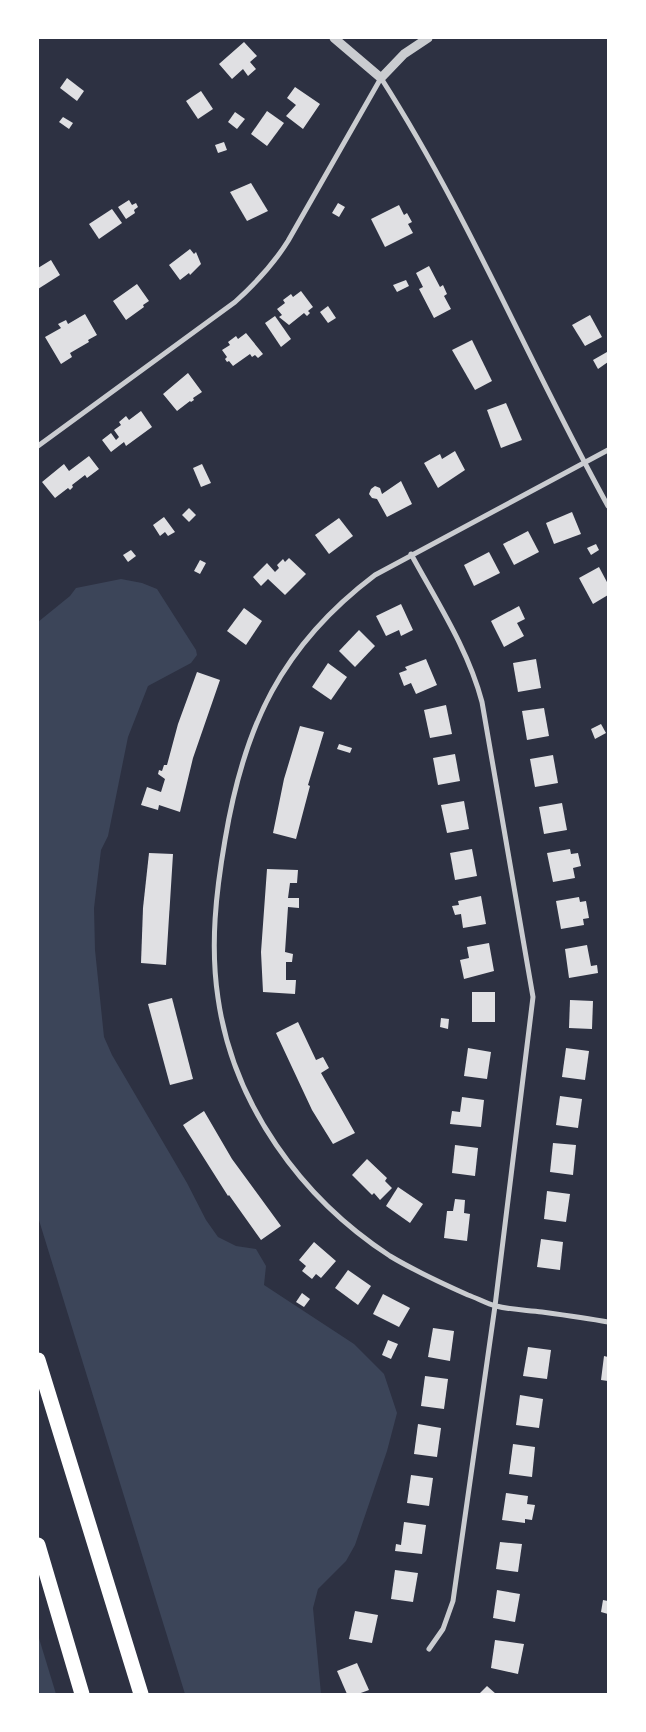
<svg xmlns="http://www.w3.org/2000/svg" width="646" height="1732" font-family="Overpass,sans-serif">
  <style>
    .green { fill: #3c4559 }
    .building { fill: #e0e0e3 }
    .lines { fill: none; stroke-linecap: round; stroke-linejoin: round }
    .minor { stroke: #caccd0; stroke-width: 5 }
    .tertiary { stroke: #caccd0; stroke-width: 9 }
    .motorway { stroke: #fff; stroke-width: 15 }
  </style>
  <rect width="100%" height="100%" fill="#2d3142"/>
  <!-- green -->
  <g class="green">
    <path d="M121,579L142,583L157,589L196,650L197,655L191,663L148,686L128,737L108,836L101,850L94,908L95,950L104,1037L112,1055L187,1183L206,1220L218,1237L236,1246L256,1249L266,1266L264,1285L354,1344L384,1374L397,1413L387,1451L355,1545L346,1561L318,1589L313,1608L321,1694H185L38,1217V622L70,596L76,588Z"/>
    <path d="M38,1635L56,1694H38Z"/>
  </g>
  <!-- building -->
  <g class="building">
    <path d="M244,42L257,56L250,62L256,69L248,76L243,69L232,79L219,64Z"/>
    <path d="M67,78L84,91L77,101L60,88Z"/>
    <path d="M295,87L320,104L303,129L286,116L296,105L287,98Z"/>
    <path d="M201,91L213,109L198,119L186,101Z"/>
    <path d="M267,111L284,123L267,146L251,134Z"/>
    <path d="M235,112L245,119L237,129L228,122Z"/>
    <path d="M63,117L73,123L69,129L59,122Z"/>
    <path d="M224,142L227,150L218,153L215,145Z"/>
    <path d="M251,183L268,211L247,221L230,192Z"/>
    <path d="M129,200L132,205L136,203L138,207L134,210L135,213L126,219L118,207Z"/>
    <path d="M338,203L345,207L339,217L332,213Z"/>
    <path d="M399,205L404,215L407,213L412,222L408,224L413,233L385,247L371,219Z"/>
    <path d="M112,209L122,223L99,239L89,224Z"/>
    <path d="M190,249L194,254L196,252L201,264L190,275L189,273L180,280L169,265Z"/>
    <path d="M51,260L60,275L38,289V268Z"/>
    <path d="M429,266L440,287L443,285L447,294L444,296L451,309L434,318L419,289L423,287L416,273Z"/>
    <path d="M406,280L409,286L397,292L393,285Z"/>
    <path d="M137,284L149,301L143,305L144,307L126,320L113,301Z"/>
    <path d="M301,291L313,307L308,311L310,313L307,316L304,313L289,325L279,317L282,315L277,309L285,303L283,300L291,294L293,297Z"/>
    <path d="M328,306L336,318L328,323L320,312Z"/>
    <path d="M85,314L97,335L88,340L89,342L70,353L72,357L61,364L45,337L61,328L58,324L66,320L68,324Z"/>
    <path d="M590,315L602,337L585,346L572,325Z"/>
    <path d="M275,316L291,339L281,347L265,323Z"/>
    <path d="M246,333L263,354L258,358L255,355L252,357L250,354L233,366L229,361L227,362L225,359L227,357L222,350L230,345L228,342L236,336L238,339Z"/>
    <path d="M472,340L492,381L475,390L452,350Z"/>
    <path d="M607,352L608,362L598,369L593,360Z"/>
    <path d="M188,373L202,392L193,398L194,400L191,402L190,401L177,411L163,394Z"/>
    <path d="M506,403L522,440L501,448L487,410Z"/>
    <path d="M141,411L152,427L126,446L124,442L111,452L102,440L111,433L116,440L119,437L114,430L121,425L119,422L126,416L129,420Z"/>
    <path d="M455,451L465,470L438,488L424,463L440,454L442,459Z"/>
    <path d="M89,456L99,469L87,478L85,475L72,485L73,487L70,490L68,488L55,498L42,482L64,464L69,471Z"/>
    <path d="M202,464L211,483L201,487L193,468Z"/>
    <path d="M401,481L412,504L387,517L377,499L372,498L369,494L371,489L375,486L380,488L382,494Z"/>
    <path d="M189,508L196,515L189,522L182,515Z"/>
    <path d="M572,512L581,534L554,544L546,523Z"/>
    <path d="M164,517L175,532L168,536L165,532L160,536L153,525Z"/>
    <path d="M339,518L353,536L329,554L315,535Z"/>
    <path d="M528,531L539,552L514,565L503,544Z"/>
    <path d="M596,544L599,550L591,555L587,548Z"/>
    <path d="M131,550L136,556L128,562L123,555Z"/>
    <path d="M489,552L500,573L474,586L464,565Z"/>
    <path d="M289,558L306,574L285,595L268,579L261,586L253,577L267,563L275,572L279,568L277,565L283,559L285,562Z"/>
    <path d="M200,560L206,563L200,574L194,571Z"/>
    <path d="M599,567L608,584V595L593,604L579,578Z"/>
    <path d="M401,604L413,630L401,636L399,630L386,636L376,616Z"/>
    <path d="M519,606L525,619L517,623L524,636L504,647L491,621Z"/>
    <path d="M244,608L262,621L246,645L227,631Z"/>
    <path d="M359,630L375,646L355,667L339,651Z"/>
    <path d="M426,659L437,685L416,694L411,683L404,686L399,673L407,670L405,667Z"/>
    <path d="M536,659L541,688L518,692L513,663Z"/>
    <path d="M328,663L347,677L331,700L312,687Z"/>
    <path d="M197,672L220,680L193,758L180,812L159,805L158,810L141,805L147,787L161,792L165,779L158,774L159,770L162,771L164,765H167L178,724Z"/>
    <path d="M446,705L452,734L430,738L424,710Z"/>
    <path d="M544,708L549,736L527,740L522,711Z"/>
    <path d="M601,724L606,733L595,739L591,729Z"/>
    <path d="M300,726L324,732L308,785L310,786L296,839L273,833L284,779Z"/>
    <path d="M339,744L352,748L350,753L337,749Z"/>
    <path d="M455,754L460,781L438,785L433,758Z"/>
    <path d="M553,755L558,783L535,787L530,759Z"/>
    <path d="M464,801L469,829L447,833L441,805Z"/>
    <path d="M562,803L567,830L544,834L539,807Z"/>
    <path d="M472,849L477,876L455,880L450,853Z"/>
    <path d="M570,849L571,854L578,853L581,866L573,868L575,878L553,882L547,853Z"/>
    <path d="M149,853L173,854L166,965L141,963L143,908Z"/>
    <path d="M267,869L298,870L297,883H290L288,898H299V908L288,907L285,952L293,954L292,962H286V980H296L295,994L263,992L261,952Z"/>
    <path d="M481,896L486,924L463,928L461,914L455,915L452,906L459,905L458,901Z"/>
    <path d="M579,897L580,902L586,901L589,918L583,919L584,925L561,929L556,901Z"/>
    <path d="M489,943L494,971L464,979L460,960L469,958L467,947Z"/>
    <path d="M587,945L591,966L597,965L598,973L569,978L565,949Z"/>
    <rect x="472" y="992" width="23" height="30"/>
    <path d="M172,998L193,1079L170,1085L148,1004Z"/>
    <path d="M570,1000L593,1001L592,1029L569,1028Z"/>
    <path d="M441,1018L449,1019L448,1029L440,1027Z"/>
    <path d="M298,1022L316,1060L323,1057L329,1068L321,1073L355,1133L333,1144L312,1110L276,1033Z"/>
    <path d="M468,1048L491,1052L487,1079L464,1076Z"/>
    <path d="M566,1048L589,1051L585,1080L562,1077Z"/>
    <path d="M560,1096L582,1099L578,1128L556,1125Z"/>
    <path d="M462,1097L484,1100L481,1127L450,1124L452,1111L460,1112Z"/>
    <path d="M204,1111L232,1159L281,1226L261,1240L229,1195L228,1196L183,1125Z"/>
    <path d="M553,1143L576,1145L573,1175L550,1172Z"/>
    <path d="M455,1145L478,1148L475,1176L452,1173Z"/>
    <path d="M367,1159L387,1178L385,1181L392,1188L380,1200L374,1193L372,1195L352,1175Z"/>
    <path d="M398,1187L423,1204L410,1223L386,1206Z"/>
    <path d="M547,1191L570,1194L566,1222L544,1219Z"/>
    <path d="M455,1199L465,1200L464,1213L470,1214L467,1241L444,1238L447,1211H453Z"/>
    <path d="M541,1239L563,1242L560,1270L537,1267Z"/>
    <path d="M314,1242L336,1261L321,1278L316,1274L312,1279L302,1271L306,1266L299,1260Z"/>
    <path d="M348,1270L371,1286L358,1305L335,1288Z"/>
    <path d="M302,1293L310,1299L304,1307L296,1302Z"/>
    <path d="M383,1294L410,1308L399,1327L373,1314Z"/>
    <path d="M433,1328L454,1331L450,1361L428,1357Z"/>
    <path d="M388,1340L398,1344L391,1359L382,1355Z"/>
    <path d="M528,1347L551,1350L547,1379L523,1376Z"/>
    <path d="M604,1356L608,1357V1381L601,1380Z"/>
    <path d="M425,1376L448,1379L444,1409L421,1406Z"/>
    <path d="M520,1395L543,1399L539,1428L516,1425Z"/>
    <path d="M418,1424L441,1428L437,1457L414,1454Z"/>
    <path d="M513,1444L535,1447L532,1477L509,1474Z"/>
    <path d="M411,1475L433,1478L429,1506L407,1503Z"/>
    <path d="M506,1493L528,1496L527,1504L535,1505L532,1520L525,1519V1523L502,1520Z"/>
    <path d="M404,1522L426,1525L422,1554L395,1551L396,1544L401,1545Z"/>
    <path d="M500,1542L522,1544L518,1572L496,1569Z"/>
    <path d="M395,1570L418,1573L413,1602L391,1599Z"/>
    <path d="M497,1590L520,1594L515,1622L493,1618Z"/>
    <path d="M603,1600L608,1601V1614L601,1612Z"/>
    <path d="M355,1611L378,1615L372,1643L349,1639Z"/>
    <path d="M495,1640L524,1644L518,1674L491,1668Z"/>
    <path d="M357,1663L369,1690L358,1694H347L337,1671Z"/>
    <path d="M487,1686L496,1694H479Z"/>
  </g>
  <g class="lines">
    <!-- minor -->
    <g class="minor">
      <path d="M38,446L235,302C256,283 273,265 288,241L381,78C468,214 530,365 608,506"/>
      <path d="M608,450L375,575C281,646 244,726 225,840C216,892 210,945 218,998C233,1104 301,1198 390,1256C415,1271 441,1283 468,1295C477,1298 487,1304 496,1306C511,1310 527,1310 542,1312C564,1315 586,1318 608,1322"/>
      <path d="M411,554C437,602 468,649 482,702L533,997L495,1306L453,1601L443,1629L429,1649"/>
    </g>
    <!-- tertiary -->
    <path class="tertiary" d="M334,38L381,78L404,54L428,38"/>
    <!-- motorway -->
    <g class="motorway">
      <path d="M38,1360L141,1694"/>
      <path d="M38,1545L82,1694"/>
    </g>
  </g>
  <!-- border -->
  <rect width="646" height="1732" fill="none" stroke="#ffffff" stroke-width="78"/>
</svg>
